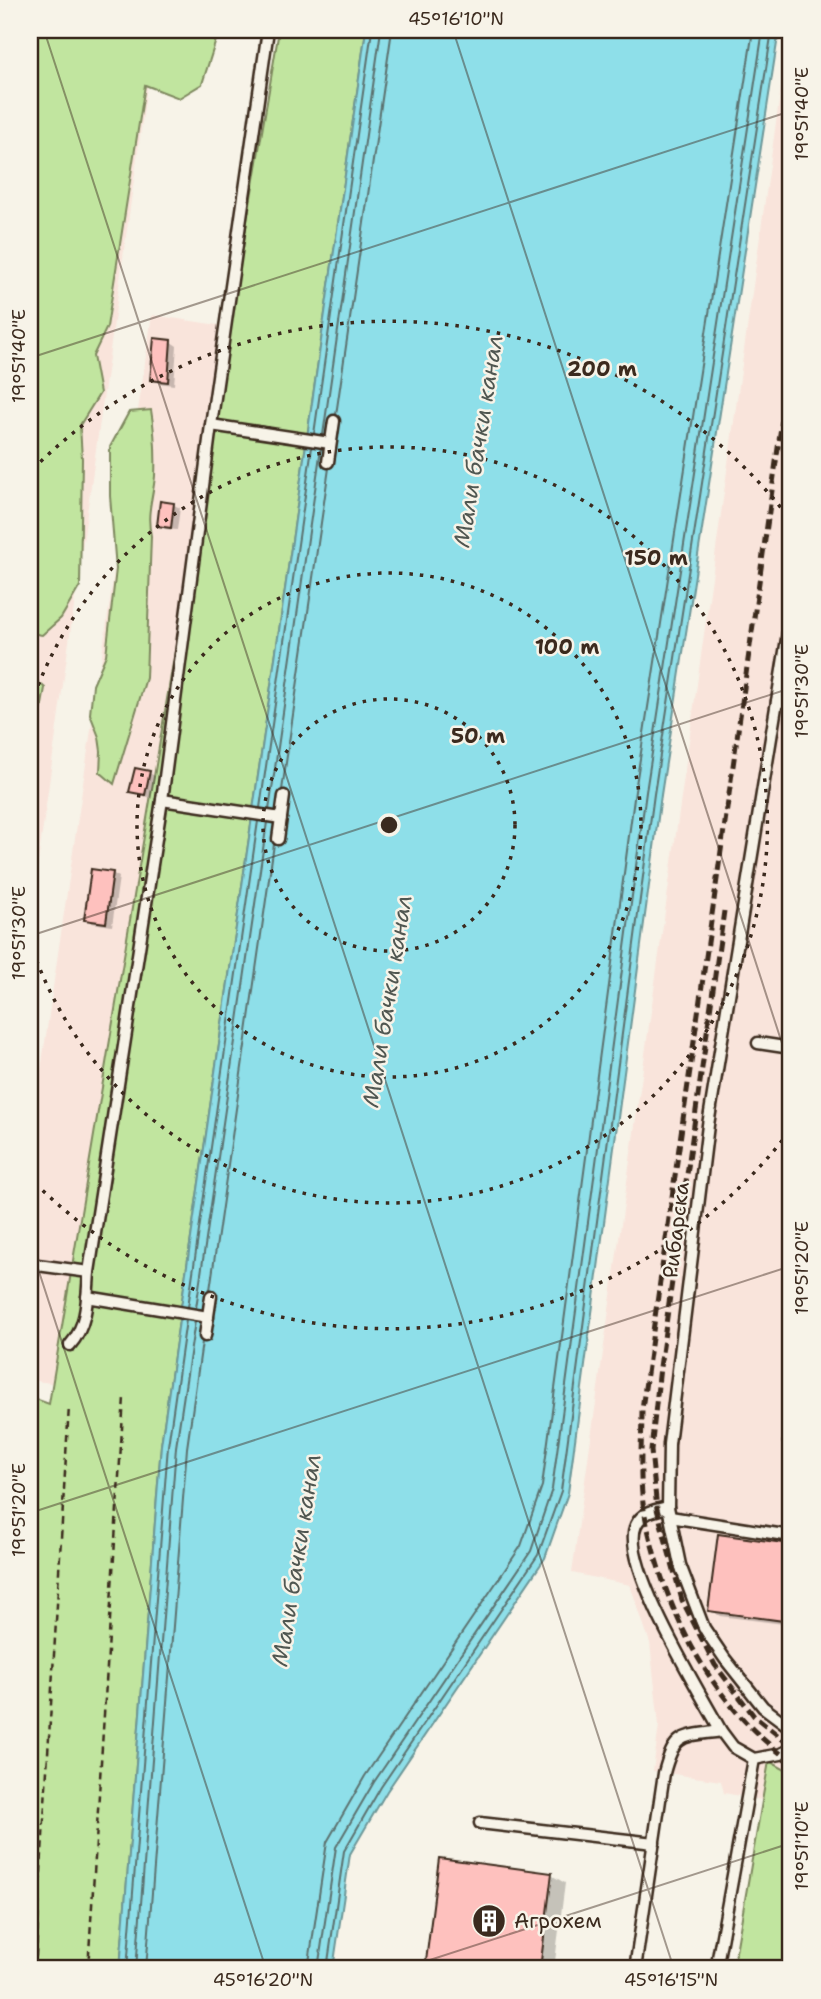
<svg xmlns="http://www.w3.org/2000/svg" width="821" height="1999" font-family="'Shantell Sans',sans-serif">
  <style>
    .built { fill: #f9e4db }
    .green { fill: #c1e59f; stroke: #7e885e; stroke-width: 2 }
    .water { fill: #8edfe9; stroke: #6d9798; stroke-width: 2 }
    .shadow { fill: #0003 }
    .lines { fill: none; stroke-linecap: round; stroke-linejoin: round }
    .shore { stroke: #5c726f; stroke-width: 2 }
    .building { fill: #fec1be; stroke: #3b2a1e; stroke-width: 2 }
    .service-casing { stroke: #3b2a1e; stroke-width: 15 }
    .path { stroke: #3b2a1e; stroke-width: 2.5; stroke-dasharray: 7 5; stroke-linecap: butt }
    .service { stroke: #f7f3e8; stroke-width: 10 }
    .rail { stroke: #3b2a1e; stroke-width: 5; stroke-dasharray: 10 5; stroke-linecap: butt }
    .ticks { fill: none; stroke: #3b2a1e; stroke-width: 2; stroke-opacity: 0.45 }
    .ring { fill: none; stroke: #3b2a1e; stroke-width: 3.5; stroke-dasharray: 3.5 7 }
    .labels { text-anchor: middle; stroke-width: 5; stroke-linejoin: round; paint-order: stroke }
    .street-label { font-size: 21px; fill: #3b2a1e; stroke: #f7f3e8 }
    .poi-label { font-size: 21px; fill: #3b2a1e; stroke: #f7f3e8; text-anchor: start }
    .water-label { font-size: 23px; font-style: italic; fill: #505751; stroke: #f7f3e8 }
    .centre { fill: #3b2a1e; stroke: #f7f3e8; stroke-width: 3.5 }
    .ring-label { font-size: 21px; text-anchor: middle; font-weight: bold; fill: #3b2a1e; stroke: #f7f3e8; stroke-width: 5; stroke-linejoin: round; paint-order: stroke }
    .neatline { fill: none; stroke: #3b2a1e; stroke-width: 2.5 }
    .ticks-label { font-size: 18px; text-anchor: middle; fill: #3b2a1e }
  </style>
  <rect width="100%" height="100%" fill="#f7f3e8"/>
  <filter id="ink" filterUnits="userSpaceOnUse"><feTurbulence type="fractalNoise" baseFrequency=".0143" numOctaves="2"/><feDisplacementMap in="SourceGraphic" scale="14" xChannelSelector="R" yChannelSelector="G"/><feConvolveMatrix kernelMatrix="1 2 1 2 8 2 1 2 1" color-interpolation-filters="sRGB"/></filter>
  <g filter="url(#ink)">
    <!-- built -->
    <g class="built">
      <path d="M30,30H155L30,919Z"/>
      <path d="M789,30H791V1773L769,1761L762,1800L724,1793L721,1781L653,1771L659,1725L650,1643L630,1585L572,1573Z"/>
      <path d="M152,315L231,327L93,1389L30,1380V1144Z"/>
    </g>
    <!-- green -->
    <g class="green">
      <path d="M30,30H212L216,40L202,84L179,98L145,85L107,327L93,356L100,393L80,425L82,459L80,586L61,618L42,635L30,633Z"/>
      <path d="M279,30H366L161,1445L120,1969H30V1397L49,1404Z"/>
      <path d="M151,410C155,433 156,454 155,476C153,499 146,512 151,536L146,678L114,784L100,772L101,751L99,737L90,714L93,685L106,655L116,569L110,496V447L129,412Z"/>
      <path d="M30,675L45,688C39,721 33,756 32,790C32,806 38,824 30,838Z"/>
      <path d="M769,1761L791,1773V1969H733Z"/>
    </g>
    <!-- water -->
    <path class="water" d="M366,30H779L661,795L568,1493L545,1558L387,1791L350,1854L333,1969H120L161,1445Z"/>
    <!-- shadow -->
    <g class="shadow">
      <path d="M171,342L177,346L174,385L158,383L152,379Z"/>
      <path d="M162,503L174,505L180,508L177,530L165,529L159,525Z"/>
      <path d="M149,773L155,776L151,798L131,791Z"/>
      <path d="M112,873L119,877L112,926L92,923L86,919Z"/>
      <path d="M791,1402V1433L788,1431Z"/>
      <path d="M719,1536L791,1546V1625L720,1616L710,1610Z"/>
      <path d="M441,1860L551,1875L565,1883L554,1969H427Z"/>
    </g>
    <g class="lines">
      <!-- shore -->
      <g class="shore">
        <path d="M336,415L392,30"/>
        <path d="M314,434L372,30"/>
        <path d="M323,435L381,30"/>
        <path d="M282,790L329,468"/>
        <path d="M260,808L312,447"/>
        <path d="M269,810L321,448"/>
        <path d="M210,1290L274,844"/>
        <path d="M188,1307L258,821"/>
        <path d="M196,1308L267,822"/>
        <path d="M127,1969L168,1446L186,1320"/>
        <path d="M136,1969L176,1447L195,1321"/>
        <path d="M146,1969L187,1448L202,1342"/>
        <path d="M308,1969L327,1842L365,1776L521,1546L542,1486L635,791L753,30"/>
        <path d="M318,1969L336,1847L374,1782L531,1551L552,1489L646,792L763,30"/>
        <path d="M327,1969L344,1851L381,1787L538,1555L561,1491L654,794L772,30"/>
      </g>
    </g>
    <!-- building -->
    <g class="building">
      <path d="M154,338L171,340L168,382L150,380Z"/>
      <path d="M160,501L174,503L171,528L157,526Z"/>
      <path d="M135,768L150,771L145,795L129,792Z"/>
      <path d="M91,869L113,872L106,923L84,920Z"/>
      <path d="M718,1534L791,1544V1622L708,1611Z"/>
      <path d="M439,1858L552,1873L540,1969H425Z"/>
    </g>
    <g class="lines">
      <!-- service casing -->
      <g class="service-casing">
        <g id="service">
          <path d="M211,425L330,443"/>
          <path d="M328,462L334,421"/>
          <path d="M791,614L777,701L791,703"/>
          <path d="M777,701L708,1125L669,1444L668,1507L680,1565L704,1628L725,1659L763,1707L791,1728"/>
          <path d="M162,800L281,818"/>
          <path d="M278,839L284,796"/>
          <path d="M758,1043L791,1048"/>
          <path d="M30,1264L89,1272"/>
          <path d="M87,1297L208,1317"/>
          <path d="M205,1336L211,1296"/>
          <path d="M70,1345C88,1325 87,1297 89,1272L162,800L211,425L268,30"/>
          <path d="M789,1442H791"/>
          <path d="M668,1507C655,1510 642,1512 636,1525C619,1562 701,1694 721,1731L733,1747L754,1759L781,1754L791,1749"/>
          <path d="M670,1517L791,1536"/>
          <path d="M480,1823L654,1843"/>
          <path d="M635,1969L664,1773C675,1732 682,1737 721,1731"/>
          <path d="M716,1969L754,1759"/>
        </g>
      </g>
      <!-- path -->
      <g class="path">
        <path d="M35,1969L69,1406"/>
        <path d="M88,1969L124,1397"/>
      </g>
      <!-- service -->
      <use href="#service" class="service"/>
      <!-- rail -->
      <g class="rail">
        <path d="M791,356L642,1409C642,1444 638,1481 645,1515C664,1609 711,1706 791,1761"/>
        <path d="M724,911L660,1367L651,1451L657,1509L682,1600L715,1665L754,1716L791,1746"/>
      </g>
    </g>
  </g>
  <!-- ticks -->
  <path class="ticks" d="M44,30L674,1969M453,30L791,1071M30,358L791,111M30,936L791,688M30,1244L266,1969M30,1513L791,1266M402,1969L791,1843"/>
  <!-- distance rings -->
  <g class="ring">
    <circle cx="389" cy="825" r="126"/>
    <circle cx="389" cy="825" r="252"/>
    <path d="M31 705A378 378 0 1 1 31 945"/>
    <path d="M789 1132A504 504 0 0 1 33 1181M33 469A504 504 0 0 1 789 518"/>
  </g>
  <!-- icons -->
  <defs>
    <g id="building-disc" transform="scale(1.75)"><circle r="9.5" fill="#3b2a1e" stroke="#f7f3e8"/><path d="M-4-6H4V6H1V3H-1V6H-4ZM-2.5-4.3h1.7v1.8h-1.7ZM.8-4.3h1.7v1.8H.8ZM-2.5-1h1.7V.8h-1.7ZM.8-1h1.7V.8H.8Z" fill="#fff"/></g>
  </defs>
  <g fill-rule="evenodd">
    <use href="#building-disc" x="489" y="1921"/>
  </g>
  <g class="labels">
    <!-- street labels -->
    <g class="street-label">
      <text transform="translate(676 1230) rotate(-83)" y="7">Рибарска</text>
    </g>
    <!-- poi labels -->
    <g class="poi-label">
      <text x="514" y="1928">Агрохем</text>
    </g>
    <!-- water labels -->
    <g class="water-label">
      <text transform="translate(478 441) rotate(-81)" y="8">Мали бачки канал</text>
      <text transform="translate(387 1001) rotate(-81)" y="8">Мали бачки канал</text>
      <text transform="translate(296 1560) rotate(-81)" y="8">Мали бачки канал</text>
    </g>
  </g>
  <circle cx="389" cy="825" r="10" class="centre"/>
  <g class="ring-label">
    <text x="602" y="376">200 m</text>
    <text x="656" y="565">150 m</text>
    <text x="567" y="654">100 m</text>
    <text x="478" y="743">50 m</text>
  </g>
  <!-- margin -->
  <rect width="821" height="1999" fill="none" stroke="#f7f3e8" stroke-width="77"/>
  <rect x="38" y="38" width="744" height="1922" class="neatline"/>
  <g class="ticks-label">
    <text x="456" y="25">45°16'10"N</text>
    <text transform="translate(802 114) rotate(-90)" y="6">19°51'40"E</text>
    <text transform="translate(19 356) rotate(-90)" y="6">19°51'40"E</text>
    <text transform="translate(802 691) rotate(-90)" y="6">19°51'30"E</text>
    <text transform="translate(19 933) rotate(-90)" y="6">19°51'30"E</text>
    <text transform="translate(802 1268) rotate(-90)" y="6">19°51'20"E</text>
    <text transform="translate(19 1510) rotate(-90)" y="6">19°51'20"E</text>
    <text transform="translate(802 1846) rotate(-90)" y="6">19°51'10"E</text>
    <text x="263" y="1986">45°16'20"N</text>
    <text x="671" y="1986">45°16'15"N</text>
  </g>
</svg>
